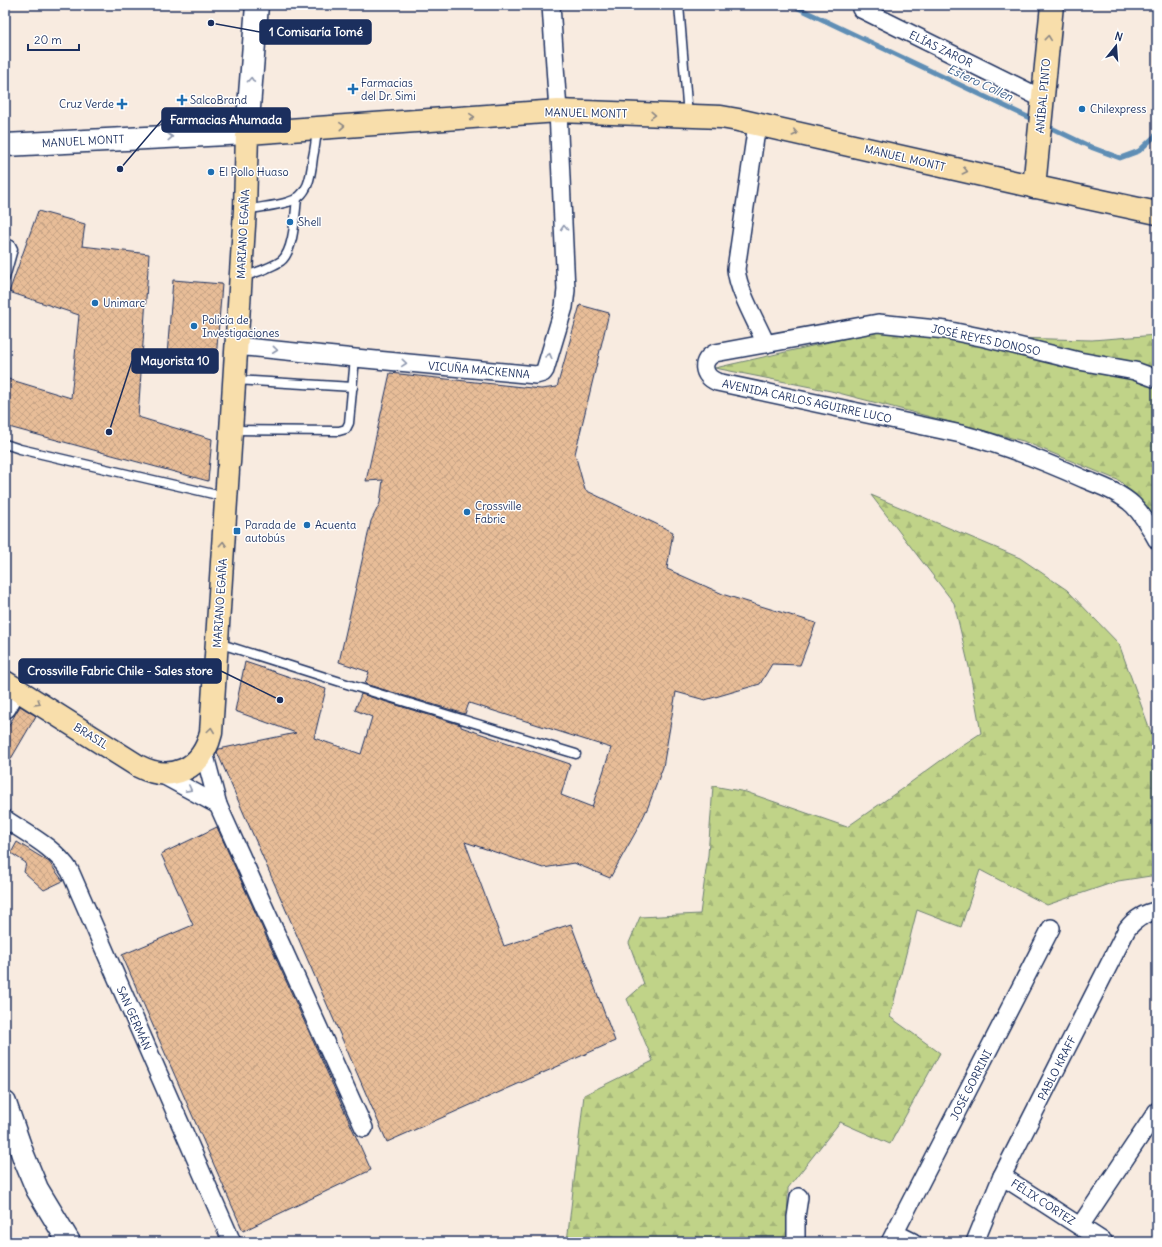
<svg xmlns="http://www.w3.org/2000/svg" width="1162" height="1247" font-family="Delius,sans-serif">
  <style>
    .forest { fill: url(#forest-firs); stroke: #6e8173 }
    .lines { fill: none; stroke-linecap: round; stroke-linejoin: round }
    .stream { stroke: #5f8eb5; stroke-width: 5 }
    .building { fill: url(#building-cross-hatch); stroke: #1b2f5e }
    .lane-casing { stroke: #1b2f5e; stroke-width: 11 }
    .street-casing { stroke: #1b2f5e; stroke-width: 20 }
    .secondary-casing { stroke: #1b2f5e; stroke-width: 25 }
    .primary-casing { stroke: #1b2f5e; stroke-width: 25 }
    .lane { stroke: #fff; stroke-width: 8 }
    .street { stroke: #fff; stroke-width: 17 }
    .secondary { stroke: #fff; stroke-width: 22 }
    .primary { stroke: #f8deab; stroke-width: 22 }
    .oneway { stroke: #8a8684 }
    .oneway2 { stroke: #8d97ae }
    .poi-dot { fill: #1f6fb2; stroke: #fff; stroke-width: 1.5 }
    .labels { text-anchor: middle; stroke-width: 3; stroke-linejoin: round; paint-order: stroke }
    .street-label { font-size: 11px; fill: #1b2f5e; stroke: #fff }
    .poi-label { font-size: 11px; fill: #1b2f5e; stroke: #fff; text-anchor: start }
    .water-label { font-size: 12px; font-style: italic; fill: #3d5f8a; stroke: #fff }
    .leader { fill: none; stroke: #1b2f5e; stroke-width: 1.5 }
    .callout-dot { fill: #1b2f5e; stroke: #fff; stroke-width: 1.5 }
    .callout { fill: #1b2f5e; stroke: #1b2f5e; stroke-width: 1.5 }
    .callout-label { font-size: 12px; text-anchor: middle; font-weight: bold; fill: #fff }
  </style>
  <defs>
    <pattern id="forest-firs" width="22" height="20" patternUnits="userSpaceOnUse"><rect width="22" height="20" fill="#c0d388"/><path d="M5 1l3.5 6h-7zM16 11l3.5 6h-7z" fill="#a4b578"/></pattern>
    <pattern id="building-cross-hatch" width="8" height="8" patternUnits="userSpaceOnUse"><rect width="8" height="8" fill="#e8bd98"/><path d="M0 0l8 8M0 8l8-8" fill="none" stroke="#c6a385"/></pattern>
  </defs>
  <rect width="100%" height="100%" fill="#f8ebe0"/>
  <filter id="ink" filterUnits="userSpaceOnUse"><feTurbulence type="fractalNoise" baseFrequency=".025" numOctaves="2"/><feDisplacementMap in="SourceGraphic" scale="8" xChannelSelector="R" yChannelSelector="G"/><feConvolveMatrix kernelMatrix="1 2 1 2 8 2 1 2 1" color-interpolation-filters="sRGB"/></filter>
  <g filter="url(#ink)">
    <!-- forest -->
    <g class="forest">
      <path d="M909,324L1011,338L1092,340L1157,335V519L1120,481L1023,441L831,391L715,368Z"/>
      <path d="M871,495L1020,558L1067,590L1119,644L1157,749V875L1118,881L1047,905L980,870L961,927L917,910L890,1017L940,1053L890,1144L840,1122L788,1188L787,1242H567L584,1095L653,1061L627,999L644,984L629,943L640,917L700,914L708,855L713,786L746,792L847,827L903,788L958,748L981,733L969,667L954,603Z"/>
    </g>
    <g class="lines">
      <!-- stream -->
      <g class="stream">
        <path d="M792,5L1036,121"/>
        <path d="M1045,125L1093,148L1120,158L1139,151L1157,134"/>
      </g>
    </g>
    <!-- building -->
    <g class="building">
      <path d="M38,211L85,224L82,246L149,254L138,417L212,439L208,481L5,426V378L71,398L79,315L9,292Z"/>
      <path d="M173,280L222,284L215,372L166,368Z"/>
      <path d="M580,305L609,313L575,454L585,490L673,532L667,569L725,595L816,623L800,665L772,664L760,684L705,700L676,692L663,767L648,807L638,828L610,878L574,863L543,868L465,842L504,946L571,924L615,1041L387,1142L217,752L219,749L296,733L235,711L245,662L326,689L314,738L361,754L372,717L355,710L361,694L461,725V727L570,764L561,795L592,807L611,748L469,703L465,714L365,684L369,672L339,662L371,521L380,503L383,480L366,481L390,373L541,389L557,387Z"/>
      <path d="M20,706L36,716L5,769V732Z"/>
      <path d="M217,827L371,1170L243,1231L122,955L193,925L161,854Z"/>
      <path d="M17,842L49,862L63,881L44,890L24,872L26,863L11,853Z"/>
    </g>
    <g class="lines">
      <!-- lane casing -->
      <g class="lane-casing">
        <g id="lane">
          <path d="M679,5L688,116"/>
          <path d="M246,210C260,207 275,206 288,202C309,197 311,175 313,157C315,148 316,139 317,130"/>
          <path d="M5,243L11,245L13,249L5,278"/>
          <path d="M243,277C254,273 271,268 281,261C294,251 295,215 297,198"/>
          <path d="M235,380L353,387"/>
          <path d="M231,430L339,431L346,429L349,423L355,358"/>
          <path d="M5,444L20,449L226,497"/>
          <path d="M218,643L350,685L576,754"/>
        </g>
      </g>
      <!-- street casing -->
      <g class="street-casing">
        <g id="street">
          <path d="M861,9L1043,99"/>
          <path d="M757,124L736,269C738,291 757,323 766,344"/>
          <path d="M236,346L355,358L536,375L543,373L545,370L564,307L566,290L558,111L551,5"/>
          <path d="M1157,379L1135,371L1079,361L985,338L946,330L878,323L715,353C700,360 702,376 717,382L961,434C1003,445 1044,461 1084,479C1101,486 1119,492 1133,505C1143,515 1150,527 1157,540"/>
          <path d="M204,752L218,805L364,1128"/>
          <path d="M159,773L218,805"/>
          <path d="M5,819C29,835 55,848 70,871L232,1242"/>
          <path d="M1002,1176L1104,1242"/>
          <path d="M1080,1226L1157,1111"/>
          <path d="M895,1233L913,1242"/>
          <path d="M796,1242V1217L799,1197"/>
          <path d="M890,1242L1051,928"/>
          <path d="M975,1242L1002,1176L1127,929C1135,919 1144,913 1157,911"/>
        </g>
      </g>
      <!-- secondary casing -->
      <g class="secondary-casing">
        <g id="secondary">
          <path d="M5,145L247,133L257,5"/>
          <path d="M5,707L15,689"/>
          <path d="M5,1103L23,1155L37,1189L69,1242"/>
        </g>
      </g>
      <!-- primary casing -->
      <g class="primary-casing">
        <g id="primary">
          <path d="M1034,187L1052,5"/>
          <path d="M229,463L245,210L247,133L558,111L721,117L738,120L1013,182L1157,213"/>
          <path d="M5,682L138,766C171,783 202,770 211,733L228,470"/>
        </g>
      </g>
      <!-- lane -->
      <use href="#lane" class="lane"/>
      <!-- street -->
      <use href="#street" class="street"/>
      <!-- secondary -->
      <use href="#secondary" class="secondary"/>
      <!-- primary -->
      <use href="#primary" class="primary"/>
    </g>
    <!-- one-way arrows -->
    <defs><path id="oneway-chevron" d="M-2-3.5L2.5 0L-2 3.5" fill="none" stroke-width="1.6" stroke-linecap="round" stroke-linejoin="round"/></defs>
    <g class="oneway">
      <use href="#oneway-chevron" transform="translate(1048 38) rotate(-84)"/>
      <use href="#oneway-chevron" transform="translate(653 115) rotate(3)"/>
      <use href="#oneway-chevron" transform="translate(472 117) rotate(-4)"/>
      <use href="#oneway-chevron" transform="translate(342 126) rotate(-4)"/>
      <use href="#oneway-chevron" transform="translate(795 133) rotate(13)"/>
      <use href="#oneway-chevron" transform="translate(965 171) rotate(13)"/>
      <use href="#oneway-chevron" transform="translate(223 544) rotate(-86)"/>
      <use href="#oneway-chevron" transform="translate(38 703) rotate(32)"/>
      <use href="#oneway-chevron" transform="translate(211 730) rotate(-82)"/>
    </g>
    <g class="oneway2">
      <use href="#oneway-chevron" transform="translate(251 80) rotate(-86)"/>
      <use href="#oneway-chevron" transform="translate(170 137) rotate(-3)"/>
      <use href="#oneway-chevron" transform="translate(564 228) rotate(-93)"/>
      <use href="#oneway-chevron" transform="translate(275 350) rotate(6)"/>
      <use href="#oneway-chevron" transform="translate(549 356) rotate(-74)"/>
      <use href="#oneway-chevron" transform="translate(404 363) rotate(5)"/>
      <use href="#oneway-chevron" transform="translate(189 789) rotate(28)"/>
    </g>
  </g>
  <!-- markers -->
  <g class="poi-dot">
    <path d="M351 83h4v4h4v4h-4v4h-4v-4h-4v-4h4z"/>
    <path d="M180 94h4v4h4v4h-4v4h-4v-4h-4v-4h4z"/>
    <path d="M120 98h4v4h4v4h-4v4h-4v-4h-4v-4h4z"/>
    <circle cx="1082" cy="109" r="4"/>
    <circle cx="211" cy="172" r="4"/>
    <circle cx="290" cy="222" r="4"/>
    <circle cx="95" cy="303" r="4"/>
    <circle cx="194" cy="326" r="4"/>
    <circle cx="467" cy="512" r="4"/>
    <circle cx="307" cy="525" r="4"/>
    <rect x="233" y="527" width="8" height="8" rx="2"/>
  </g>
  <g class="labels">
    <!-- street labels -->
    <g class="street-label">
      <text transform="translate(941 49) rotate(26)" y="4">ELÍAS ZAROR</text>
      <text transform="translate(1043 96) rotate(-85)" y="4">ANÍBAL PINTO</text>
      <text transform="translate(586 113) rotate(1)" y="4">MANUEL MONTT</text>
      <text transform="translate(83 141) rotate(-3)" y="4">MANUEL MONTT</text>
      <text transform="translate(905 158) rotate(13)" y="4">MANUEL MONTT</text>
      <text transform="translate(243 234) rotate(-87)" y="4">MARIANO EGAÑA</text>
      <text transform="translate(986 340) rotate(12)" y="4">JOSÉ REYES DONOSO</text>
      <text transform="translate(479 370) rotate(5)" y="4">VICUÑA MACKENNA</text>
      <text transform="translate(807 401) rotate(12)" y="4">AVENIDA CARLOS AGUIRRE LUCO</text>
      <text transform="translate(220 603) rotate(-86)" y="4">MARIANO EGAÑA</text>
      <text transform="translate(91 736) rotate(32)" y="4">BRASIL</text>
      <text transform="translate(134 1018) rotate(66)" y="4">SAN GERMÁN</text>
      <text transform="translate(1057 1068) rotate(-63)" y="4">PABLO KRAFF</text>
      <text transform="translate(971 1085) rotate(-63)" y="4">JOSÉ GORRINI</text>
      <text transform="translate(1043 1202) rotate(33)" y="4">FÉLIX CORTEZ</text>
    </g>
    <!-- poi labels -->
    <g class="poi-label">
      <text x="361" y="87">Farmacias<tspan x="361" dy="13">del Dr. Simi</tspan></text>
      <text x="190" y="104">SalcoBrand</text>
      <text x="114" y="108" text-anchor="end">Cruz Verde</text>
      <text x="1090" y="113">Chilexpress</text>
      <text x="219" y="176">El Pollo Huaso</text>
      <text x="298" y="226">Shell</text>
      <text x="103" y="307">Unimarc</text>
      <text x="202" y="324">Policía de<tspan x="202" dy="13">Investigaciones</tspan></text>
      <text x="475" y="510">Crossville<tspan x="475" dy="13">Fabric</tspan></text>
      <text x="245" y="529">Parada de<tspan x="245" dy="13">autobús</tspan></text>
      <text x="315" y="529">Acuenta</text>
    </g>
    <!-- water labels -->
    <g class="water-label">
      <text transform="translate(980 83) rotate(25)" y="4">Estero Collen</text>
    </g>
  </g>
  <!-- callouts -->
  <path class="leader" d="M211 23L260 32M120 169L162 120M109 432L132 361M280 700L221 671"/>
  <g class="callout-dot">
    <circle cx="211" cy="23" r="4"/>
    <circle cx="120" cy="169" r="4"/>
    <circle cx="109" cy="432" r="4"/>
    <circle cx="280" cy="700" r="4"/>
  </g>
  <g class="callout">
    <rect x="260" y="20" width="111" height="24" rx="4"/>
    <rect x="162" y="108" width="128" height="24" rx="4"/>
    <rect x="132" y="349" width="86" height="24" rx="4"/>
    <rect x="19" y="659" width="202" height="24" rx="4"/>
  </g>
  <g class="callout-label">
    <text x="316" y="36">1 Comisaría Tomé</text>
    <text x="226" y="124">Farmacias Ahumada</text>
    <text x="175" y="365">Mayorista 10</text>
    <text x="120" y="675">Crossville Fabric Chile - Sales store</text>
  </g>
  <!-- margin -->
  <rect width="1162" height="1247" fill="none" stroke="#fff" stroke-width="20"/>
  <rect x="10" y="10" width="1142" height="1227" fill="none" stroke="#1b2f5e" stroke-width="1.5" filter="url(#ink)"/>
  <!-- north arrow -->
  <g transform="translate(1116 46) rotate(17)" stroke="#ffffff" stroke-width="3" paint-order="stroke">
  <path d="M0-3L7 15L0 10L-7 15Z" fill="#1b2f5e"/>
  <text y="-6" font-size="11" font-weight="bold" text-anchor="middle" fill="#1b2f5e">N</text>
  </g>
  <!-- scale -->
  <path d="M28 44v6h51v-6" fill="none" stroke="#1b2f5e" stroke-width="2"/>
  <text x="34" y="44" font-size="12" fill="#1b2f5e" stroke="#ffffff" stroke-width="3" paint-order="stroke">20 m</text>
</svg>
